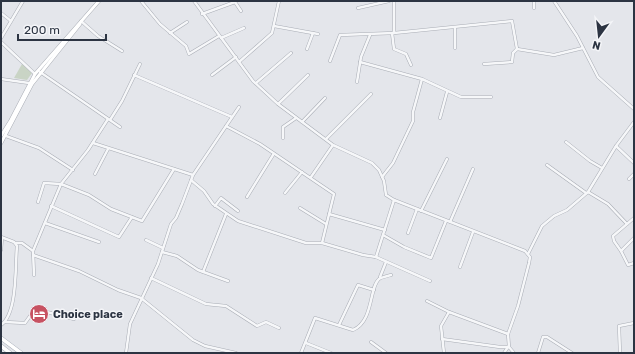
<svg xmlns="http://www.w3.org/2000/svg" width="635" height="354" font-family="Rubik,sans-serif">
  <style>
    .green { fill: #c9d4c5 }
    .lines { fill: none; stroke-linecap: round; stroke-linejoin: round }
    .street-casing { stroke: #a9adb5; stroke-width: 3.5 }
    .secondary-casing { stroke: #a9adb5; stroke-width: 4 }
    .primary-casing { stroke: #a4abb6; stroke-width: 4.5 }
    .street { stroke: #f6f7f9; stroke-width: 2.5 }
    .secondary { stroke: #fff; stroke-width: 3 }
    .primary { stroke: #fff; stroke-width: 3.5 }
    .labels { text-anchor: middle; stroke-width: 3; stroke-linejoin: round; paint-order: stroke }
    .poi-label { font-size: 11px; font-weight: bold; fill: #2c3442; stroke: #f4f5f8; text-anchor: start }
  </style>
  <rect width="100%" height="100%" fill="#e4e6eb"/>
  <!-- green -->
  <path class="green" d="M22,64L32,73L27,80L14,78Z"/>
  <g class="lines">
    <!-- street casing -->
    <g class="street-casing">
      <g id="street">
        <path d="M141,1L160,24L186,46L189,54L219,36"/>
        <path d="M194,1L253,81L278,104L333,145L372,163L379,170L384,181L386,195L394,200L525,251L530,257L529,263L518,306L508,334L509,347L514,353"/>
        <path d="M394,1V33L512,21L517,49L513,53L512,62L484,64"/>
        <path d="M554,1L577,36L598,77L634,109"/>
        <path d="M358,8L389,1"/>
        <path d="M534,8V1"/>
        <path d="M1,13L11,21"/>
        <path d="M202,14L235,2L241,11"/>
        <path d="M81,21L98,36L122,51"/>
        <path d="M274,26L318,34"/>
        <path d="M455,28V48"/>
        <path d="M170,33L187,22"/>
        <path d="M392,33L394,49L406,54L411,65"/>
        <path d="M1,38L23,1"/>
        <path d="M221,38L244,28"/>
        <path d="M1,42L35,74"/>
        <path d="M307,49L313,33"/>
        <path d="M517,49L554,55L583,48"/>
        <path d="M330,61L340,35L394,33"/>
        <path d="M239,62L272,33L279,1"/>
        <path d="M360,62L422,79L461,97H491"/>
        <path d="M40,72L120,127"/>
        <path d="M134,75L232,117"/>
        <path d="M212,75L236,57"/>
        <path d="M1,79L29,83"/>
        <path d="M357,82L361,57L370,35"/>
        <path d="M256,83L291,53"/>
        <path d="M278,104L308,75"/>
        <path d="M440,118L447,92"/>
        <path d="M110,120L122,101L140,64"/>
        <path d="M302,122L325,98"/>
        <path d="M6,136L39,148L73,170"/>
        <path d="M283,138V127L296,118"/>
        <path d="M326,139L371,94"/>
        <path d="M566,142L590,161L602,168"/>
        <path d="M93,143L193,175"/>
        <path d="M616,146L634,163"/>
        <path d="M547,165L586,193"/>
        <path d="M95,174L108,149"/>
        <path d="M311,177L333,145"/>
        <path d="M382,177L393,163L413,121V112L422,79"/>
        <path d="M629,179L634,174"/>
        <path d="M191,180L204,191L213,204L238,221L306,243H322L334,194L260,144L226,126"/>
        <path d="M588,192L616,146L634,122"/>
        <path d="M285,193L302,172"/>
        <path d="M247,197L273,155"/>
        <path d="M38,202L44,183L61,184L89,195L111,209L142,221L174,169"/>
        <path d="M51,206L119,237L132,217"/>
        <path d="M215,206L221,198L238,211"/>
        <path d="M300,208L326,224"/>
        <path d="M421,211L447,159"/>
        <path d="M329,214L385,230"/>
        <path d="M450,222L473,169"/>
        <path d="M45,223L99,242"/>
        <path d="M627,224L634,218"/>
        <path d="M408,233L417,209"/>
        <path d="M383,235L404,247L431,258L446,221"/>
        <path d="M1,237L14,242L17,246C15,265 18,313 1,325"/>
        <path d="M634,238L621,251L628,265L634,263"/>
        <path d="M146,240L163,248"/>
        <path d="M16,243H22L33,251"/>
        <path d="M322,243L363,255L376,257L430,281"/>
        <path d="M1,250L2,238"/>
        <path d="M162,252L177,256L198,270L228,281"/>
        <path d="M528,254L542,226L554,216L567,210L588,192L608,204L627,224L613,236L614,241L621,251"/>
        <path d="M33,255L79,271L118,290L141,298L193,340L205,346L236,353"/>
        <path d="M376,257L394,200"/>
        <path d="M460,267L473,232"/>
        <path d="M203,272L226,214"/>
        <path d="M34,275L33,251L61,184L88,150L108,119"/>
        <path d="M380,277L386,262"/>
        <path d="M151,278L206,304L226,306L257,326L266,322L279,328"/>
        <path d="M427,301L449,312L508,334"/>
        <path d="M5,322L25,323L35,309L74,319"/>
        <path d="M339,325L358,285L374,290"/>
        <path d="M442,339L500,347H509"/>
        <path d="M371,342L386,353"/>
        <path d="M306,343L331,353"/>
        <path d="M126,353L130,324L158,264L171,224L176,218L182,204L193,175L239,107"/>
        <path d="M301,353L315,318L353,330C374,321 369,287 379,279C382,277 387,276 391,275"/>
        <path d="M444,353L441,326L449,312"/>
        <path d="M504,353L508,347"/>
        <path d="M538,353L543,337H547L572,353"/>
        <path d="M620,353L619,326L634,323"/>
      </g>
    </g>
    <!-- secondary casing -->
    <g class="secondary-casing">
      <g id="secondary">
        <path d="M1,136L11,120L35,74L99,1"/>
        <path d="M1,143L32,84L80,24"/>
      </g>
    </g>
    <!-- primary casing -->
    <g class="primary-casing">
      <g id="primary">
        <path d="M1,338L21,353"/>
        <path d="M1,346L10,353"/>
      </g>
    </g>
    <!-- street -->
    <use href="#street" class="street"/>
    <!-- secondary -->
    <use href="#secondary" class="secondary"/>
    <!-- primary -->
    <use href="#primary" class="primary"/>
  </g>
  <!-- icons -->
  <defs>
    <g id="hotel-disc" transform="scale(1)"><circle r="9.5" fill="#c75262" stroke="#f4f5f8"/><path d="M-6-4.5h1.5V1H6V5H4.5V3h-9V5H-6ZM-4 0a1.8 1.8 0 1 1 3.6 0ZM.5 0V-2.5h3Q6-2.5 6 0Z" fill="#fff"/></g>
  </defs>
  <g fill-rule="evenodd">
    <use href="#hotel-disc" x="39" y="314"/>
  </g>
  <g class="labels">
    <!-- poi labels -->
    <g class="poi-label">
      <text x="53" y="318">Choice place</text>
    </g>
  </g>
  <!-- border -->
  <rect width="635" height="354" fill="none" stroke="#2c3442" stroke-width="4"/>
  <!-- north arrow -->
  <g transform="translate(599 36) rotate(195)" stroke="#f4f5f8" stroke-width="3" paint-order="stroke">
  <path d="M0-3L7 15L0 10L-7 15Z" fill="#2c3442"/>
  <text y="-6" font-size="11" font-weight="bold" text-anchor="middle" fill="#2c3442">N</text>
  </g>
  <!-- scale -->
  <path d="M18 34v6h88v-6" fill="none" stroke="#2c3442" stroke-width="2"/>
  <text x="24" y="34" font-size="12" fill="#2c3442" stroke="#f4f5f8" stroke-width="3" paint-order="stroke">200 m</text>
</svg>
